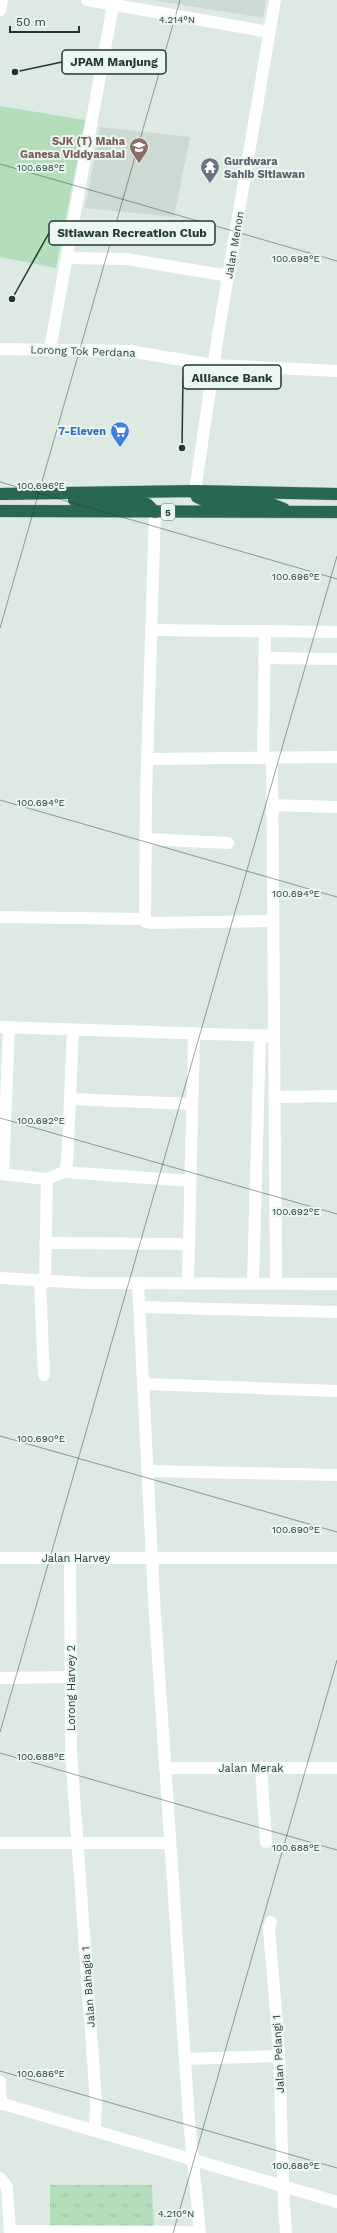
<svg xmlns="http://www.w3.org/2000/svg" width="337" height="2233" font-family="'Work Sans',sans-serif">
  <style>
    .built { fill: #cbdad2 }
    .grass { fill: #b4ddbb }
    .park { fill: url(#park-tufts) }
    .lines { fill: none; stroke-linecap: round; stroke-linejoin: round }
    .highway-casing { stroke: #bcc4c1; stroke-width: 13 }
    .minor { stroke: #fff; stroke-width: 12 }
    .highway { stroke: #296754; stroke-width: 12 }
    .ticks { fill: none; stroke: #1e3a2f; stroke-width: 1; stroke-opacity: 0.45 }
    .labels { text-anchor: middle; stroke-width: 4; stroke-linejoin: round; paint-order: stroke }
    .shield { fill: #edf7f1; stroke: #5c7369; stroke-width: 1 }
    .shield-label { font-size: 10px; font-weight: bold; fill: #1e3a2f }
    .education-label { font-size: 11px; font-weight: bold; fill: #785e54; stroke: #edf7f1; text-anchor: end }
    .worship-label { font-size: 11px; font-weight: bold; fill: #5b616d; stroke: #edf7f1; text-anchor: start }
    .street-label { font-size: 11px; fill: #1e3a2f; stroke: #edf7f1 }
    .shop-label { font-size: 11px; font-weight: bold; fill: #366cbe; stroke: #edf7f1; text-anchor: end }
    .ticks-label { font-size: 10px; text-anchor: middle; fill: #1e3a2f; stroke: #edf7f1; stroke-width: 4; stroke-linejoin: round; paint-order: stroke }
    .leader { fill: none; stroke: #1e3a2f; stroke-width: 1.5 }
    .callout-dot { fill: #1e3a2f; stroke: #edf7f1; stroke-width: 1.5 }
    .callout { fill: #edf7f1; stroke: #1e3a2f; stroke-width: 1.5 }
    .callout-label { font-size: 12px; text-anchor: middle; font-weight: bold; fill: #1e3a2f }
  </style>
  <defs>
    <pattern id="park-tufts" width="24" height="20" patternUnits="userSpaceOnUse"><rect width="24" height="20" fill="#b4ddbb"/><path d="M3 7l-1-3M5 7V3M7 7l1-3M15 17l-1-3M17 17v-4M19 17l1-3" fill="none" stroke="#9abea1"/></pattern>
  </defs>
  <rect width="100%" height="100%" fill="#ddeae3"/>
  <!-- built -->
  <g class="built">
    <path d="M152,0H266L263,18Z"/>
    <path d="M100,127L190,137L174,217L85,208Z"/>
  </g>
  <!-- grass -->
  <path class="grass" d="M0,106L85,120L56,268L0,257Z"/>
  <!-- park -->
  <path class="park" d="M50,2185H152L154,2233H50Z"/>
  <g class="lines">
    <!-- highway casing -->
    <g class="highway-casing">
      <g id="highway">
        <path d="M195,491L197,497L205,501L269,503L284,509"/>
        <path d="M0,494L195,491L337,494"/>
        <path d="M74,500L140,502L147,504L155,512"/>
        <path d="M0,511L337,512"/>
      </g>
    </g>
    <!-- minor -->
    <g class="minor">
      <path d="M87,0L269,32"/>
      <path d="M0,10L2,0"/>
      <path d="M67,258L127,259L229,276"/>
      <path d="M0,349L129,351L213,365L337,371"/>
      <path d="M50,349L113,5"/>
      <path d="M195,491L218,335L275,0"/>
      <path d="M151,630L337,632"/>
      <path d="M264,658L337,659"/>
      <path d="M263,758L265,631"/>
      <path d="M272,758L276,1283"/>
      <path d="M147,759L337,757"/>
      <path d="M272,805L337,807"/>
      <path d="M145,839L228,843"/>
      <path d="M0,917L145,919L146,922L152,923L273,921"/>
      <path d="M145,919L146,797L155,512"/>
      <path d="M0,1027L274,1036"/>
      <path d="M275,1097L337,1096"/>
      <path d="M70,1099L192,1104"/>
      <path d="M64,1172L67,1165L73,1030"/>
      <path d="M0,1174L47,1179L64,1172L190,1181"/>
      <path d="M3,1174L9,1027"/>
      <path d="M45,1243L188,1244"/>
      <path d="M0,1278L86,1283L337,1284"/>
      <path d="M40,1282L44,1375"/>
      <path d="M45,1282L47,1179"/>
      <path d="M138,1283L154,1599L189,2120L200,2233"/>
      <path d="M188,1283L194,1033"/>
      <path d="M253,1283L260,1035"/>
      <path d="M140,1307L337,1312"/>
      <path d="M144,1384L337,1391"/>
      <path d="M148,1471L337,1475"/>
      <path d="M0,1558H337"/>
      <path d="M70,1558L71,1752L96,2102L95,2131"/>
      <path d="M0,1678L71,1677"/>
      <path d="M165,1768H337"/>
      <path d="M261,1768L266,1842"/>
      <path d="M0,1843H170"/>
      <path d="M271,1922L269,1928C272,1971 277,2014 279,2056C282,2115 281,2174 286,2233"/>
      <path d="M185,2059L279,2056"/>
      <path d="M0,2082L1,2104"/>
      <path d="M0,2103L337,2202"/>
      <path d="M0,2178L7,2187L10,2233"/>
      <path d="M10,2231L200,2232"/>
    </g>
    <!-- highway -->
    <use href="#highway" class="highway"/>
  </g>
  <!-- ticks -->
  <path class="ticks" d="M0,164L337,261M0,482L337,579M0,628L180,0M0,800L337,897M0,1118L337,1214M0,1436L337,1532M0,1732L337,556M0,1753L337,1850M0,2071L337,2168M173,2233L337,1660"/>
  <!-- icons -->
  <defs>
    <g id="school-pin" transform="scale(1)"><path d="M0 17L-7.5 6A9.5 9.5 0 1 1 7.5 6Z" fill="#8d6e63" stroke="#edf7f1"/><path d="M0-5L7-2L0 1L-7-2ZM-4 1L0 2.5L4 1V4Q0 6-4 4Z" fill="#fff"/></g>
    <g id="temple-pin" transform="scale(1)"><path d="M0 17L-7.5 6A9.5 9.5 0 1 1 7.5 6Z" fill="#6b7280" stroke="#edf7f1"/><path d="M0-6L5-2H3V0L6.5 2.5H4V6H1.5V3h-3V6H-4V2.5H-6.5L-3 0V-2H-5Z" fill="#fff"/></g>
    <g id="supermarket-pin" transform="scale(1)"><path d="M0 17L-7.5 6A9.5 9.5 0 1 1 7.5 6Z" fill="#3f7fe0" stroke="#edf7f1"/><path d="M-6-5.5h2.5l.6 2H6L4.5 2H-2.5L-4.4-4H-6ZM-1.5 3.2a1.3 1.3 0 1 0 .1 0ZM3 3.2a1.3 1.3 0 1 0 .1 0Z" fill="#fff"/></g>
  </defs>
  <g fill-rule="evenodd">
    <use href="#school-pin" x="139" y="147"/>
    <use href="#temple-pin" x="210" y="167"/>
    <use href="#supermarket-pin" x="120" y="431"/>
  </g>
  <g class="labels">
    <!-- shield labels -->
    <rect class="shield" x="161" y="504" width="14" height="16" rx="3"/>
    <g class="shield-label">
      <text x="168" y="516">5</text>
    </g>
    <!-- education labels -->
    <g class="education-label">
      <text x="125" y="145">SJK (T) Maha<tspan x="125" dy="13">Ganesa Viddyasalai</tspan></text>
    </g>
    <!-- worship labels -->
    <g class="worship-label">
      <text x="224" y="165">Gurdwara<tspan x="224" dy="13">Sahib Sitiawan</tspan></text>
    </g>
    <!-- street labels -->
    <g class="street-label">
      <text transform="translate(234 245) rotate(-80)" y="4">Jalan Menon</text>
      <text transform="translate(83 351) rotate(2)" y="4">Lorong Tok Perdana</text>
      <text x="76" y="1562">Jalan Harvey</text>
      <text transform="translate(71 1688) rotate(-90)" y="4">Lorong Harvey 2</text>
      <text x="251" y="1772">Jalan Merak</text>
      <text transform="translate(88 1987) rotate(-94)" y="4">Jalan Bahagia 1</text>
      <text transform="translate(278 2054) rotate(-93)" y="4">Jalan Pelangi 1</text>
    </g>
    <!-- shop labels -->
    <g class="shop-label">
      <text x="106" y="435">7-Eleven</text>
    </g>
  </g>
  <g class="ticks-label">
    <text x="177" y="23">4.214°N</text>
    <text x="41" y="171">100.698°E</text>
    <text x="296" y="262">100.698°E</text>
    <text x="41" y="489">100.696°E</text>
    <text x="296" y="580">100.696°E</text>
    <text x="41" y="806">100.694°E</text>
    <text x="296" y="897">100.694°E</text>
    <text x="41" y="1124">100.692°E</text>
    <text x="296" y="1215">100.692°E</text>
    <text x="41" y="1442">100.690°E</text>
    <text x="296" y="1533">100.690°E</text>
    <text x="41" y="1760">100.688°E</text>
    <text x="296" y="1851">100.688°E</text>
    <text x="41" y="2077">100.686°E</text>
    <text x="296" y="2169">100.686°E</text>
    <text x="176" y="2217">4.210°N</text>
  </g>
  <!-- callouts -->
  <path class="leader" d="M15 72L62 62M12 299L49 233M182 448L183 377"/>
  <g class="callout-dot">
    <circle cx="15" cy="72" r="4"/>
    <circle cx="12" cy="299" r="4"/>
    <circle cx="182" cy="448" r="4"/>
  </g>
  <g class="callout">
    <rect x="62" y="50" width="104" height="24" rx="4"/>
    <rect x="49" y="221" width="166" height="24" rx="4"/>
    <rect x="183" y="365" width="98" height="24" rx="4"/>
  </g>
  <g class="callout-label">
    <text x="114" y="66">JPAM Manjung</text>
    <text x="132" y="237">Sitiawan Recreation Club</text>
    <text x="232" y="382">Alliance Bank</text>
  </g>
  <!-- scale -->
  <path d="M10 26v6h69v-6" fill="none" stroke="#1e3a2f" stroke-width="2"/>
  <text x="16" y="26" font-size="12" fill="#1e3a2f" stroke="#edf7f1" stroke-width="3" paint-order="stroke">50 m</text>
</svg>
